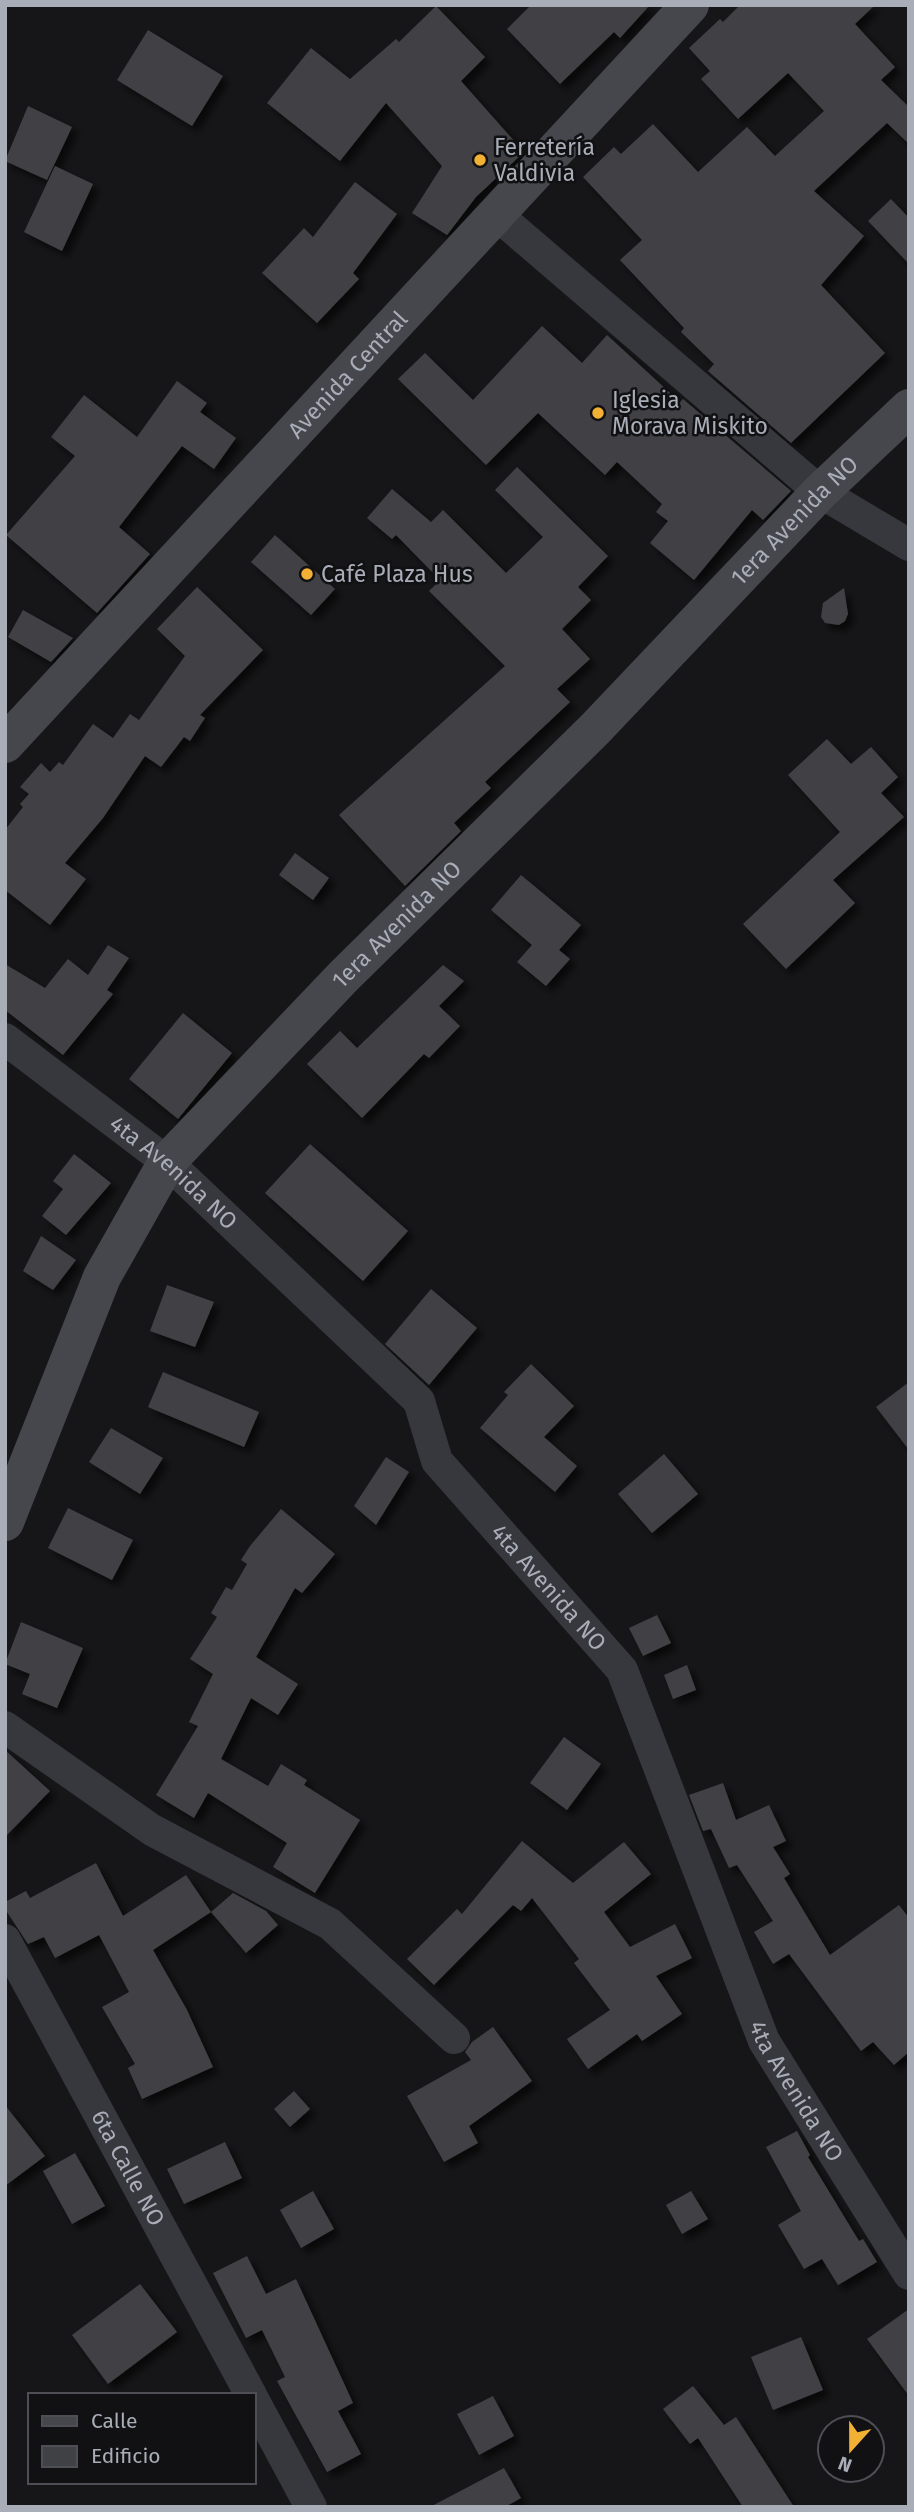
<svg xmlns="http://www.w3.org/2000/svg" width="914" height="2512" font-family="'Fira Sans',sans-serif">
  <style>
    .building { fill: #404145; filter: url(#shadow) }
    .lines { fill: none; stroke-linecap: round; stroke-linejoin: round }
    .street { stroke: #37383d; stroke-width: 32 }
    .secondary { stroke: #45474d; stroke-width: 38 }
    .poi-dot { fill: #f2b134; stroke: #111113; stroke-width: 2.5 }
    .labels { text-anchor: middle; stroke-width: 5; stroke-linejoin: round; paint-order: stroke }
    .poi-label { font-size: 23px; fill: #a8adb8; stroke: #111113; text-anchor: start }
    .street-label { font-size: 23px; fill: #a8adb8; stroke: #111113 }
  </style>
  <defs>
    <filter id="shadow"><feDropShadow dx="6" dy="6" stdDeviation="3.5" flood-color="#0009"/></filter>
  </defs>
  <rect width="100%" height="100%" fill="#161618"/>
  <!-- building -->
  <g class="building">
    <path d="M531,5H650L620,38L614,32L560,84L507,29Z"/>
    <path d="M740,5H875L855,24L895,67L881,80L909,107V144L887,123L814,191L864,236L821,285L885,353L791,443L708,371L714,364L681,332L684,328L620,260L642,240L583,177L614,147L621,154L653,124L698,172L747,127L775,156L824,111L788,73L738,119L701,79L710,71L689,48L720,19L723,22Z"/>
    <path d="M436,6L485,57L461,81L524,152L476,197L447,235L412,213L442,166L386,103L340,161L267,103L311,48L350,79L396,39L399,42Z"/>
    <path d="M148,30L223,76L192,126L117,80Z"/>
    <path d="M28,106L72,127L47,180L5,161Z"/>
    <path d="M55,166L93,184L62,251L24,232Z"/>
    <path d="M355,182L397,214L353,273L359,279L317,323L262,273L304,228L313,237Z"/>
    <path d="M891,199L909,218V264L868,221Z"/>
    <path d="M542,326L582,363L607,335L680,402L683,399L791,491L763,520L752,510L694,580L650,543L668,521L656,512L662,504L617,462L605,475L538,413L486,465L398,379L425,353L473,400Z"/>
    <path d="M177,381L207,403L200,412L236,438L214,469L182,446L119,527L150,554L97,613L6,535L75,456L51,437L84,395L137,437Z"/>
    <path d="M517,467L608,556L578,587L591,600L562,629L590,659L557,689L570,702L485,782L491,788L454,823L461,831L405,886L339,815L505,666L429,591L440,580L396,535L392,539L367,518L392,489L431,522L443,510L506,573L543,537L495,490Z"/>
    <path d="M275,535L335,589L311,615L251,562Z"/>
    <path d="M197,587L263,650L200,715L205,718L190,741L184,737L161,767L145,756L103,818L65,863L86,879L50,925L5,890V830L23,807L20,804L29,794L20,787L41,763L50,772L59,762L63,765L93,724L113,738L130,714L139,720L185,656L157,629Z"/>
    <path d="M844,588L848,614L845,621L839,625L825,623L821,617L823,603Z"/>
    <path d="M23,610L73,638L51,662L8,637Z"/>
    <path d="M827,739L851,764L871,747L898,777L881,793L904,817L833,880L855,903L786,969L743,924L840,832L788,775Z"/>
    <path d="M295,853L329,878L313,900L279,875Z"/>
    <path d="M521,875L581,925L559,950L570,959L546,986L517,962L532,945L491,910Z"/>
    <path d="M108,945L129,958L107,990L113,994L63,1055L5,1010V964L45,988L68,959L88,975Z"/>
    <path d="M443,965L464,981L439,1006L460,1026L429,1058L424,1054L362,1118L307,1064L340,1031L357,1048Z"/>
    <path d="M183,1013L232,1053L178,1119L129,1079Z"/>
    <path d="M310,1144L408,1231L363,1281L265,1193Z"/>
    <path d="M74,1154L111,1183L66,1235L42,1216L63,1189L53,1181Z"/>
    <path d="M41,1236L76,1260L53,1290L23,1271Z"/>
    <path d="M167,1285L214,1302L195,1347L150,1331Z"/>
    <path d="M431,1289L477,1328L429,1385L385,1344Z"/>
    <path d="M531,1364L574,1406L544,1437L577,1466L555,1492L480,1428L508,1395L504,1392Z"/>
    <path d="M163,1372L259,1412L244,1447L148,1407Z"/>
    <path d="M909,1382V1450L876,1407Z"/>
    <path d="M111,1428L163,1458L140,1494L89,1462Z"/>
    <path d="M664,1454L698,1494L652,1533L618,1494Z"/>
    <path d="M386,1457L409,1472L376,1525L354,1506Z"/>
    <path d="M68,1508L133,1540L112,1580L48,1548Z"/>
    <path d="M281,1509L335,1554L302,1593L295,1588L256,1657L298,1684L278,1715L251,1698L221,1759L268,1786L281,1764L307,1780L304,1785L360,1820L315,1893L273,1867L287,1843L208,1793L194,1818L156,1795L198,1726L189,1722L213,1674L190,1659L217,1617L211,1613L226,1587L232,1590L247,1564L241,1560L250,1546Z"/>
    <path d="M657,1615L671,1643L643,1656L629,1628Z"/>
    <path d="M21,1622L83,1648L57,1708L22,1694L30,1674L5,1664Z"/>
    <path d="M687,1665L696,1690L673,1699L664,1675Z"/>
    <path d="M564,1737L601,1764L567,1810L530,1783Z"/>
    <path d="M5,1750L50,1791L5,1837Z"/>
    <path d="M723,1783L736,1820L769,1805L786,1841L773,1847L790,1874L784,1878L830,1955L899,1905L909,1918V2052L894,2065L873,2042L861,2051L789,1954L773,1964L754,1932L773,1921L737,1865L729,1868L711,1829L703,1831L689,1795Z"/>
    <path d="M522,1841L573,1883L624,1842L651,1874L604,1912L630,1947L675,1924L692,1958L656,1976L682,2014L642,2041L637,2034L588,2069L567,2039L610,2010L574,1963L579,1959L532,1898L521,1911L513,1905L434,1985L407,1959L457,1909L462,1914Z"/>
    <path d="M96,1863L123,1916L186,1875L211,1912L153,1950L187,2010L213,2067L142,2099L128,2068L135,2064L102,2007L129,1992L99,1935L55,1958L44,1937L28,1944L5,1909V1902L26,1891L30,1898Z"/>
    <path d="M233,1893L266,1911L278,1925L246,1953L211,1912Z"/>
    <path d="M493,2027L532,2081L469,2126L478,2143L444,2162L407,2096L471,2060L465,2052L472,2042Z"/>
    <path d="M294,2091L310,2109L290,2127L274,2109Z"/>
    <path d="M5,2105L45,2156L5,2186Z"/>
    <path d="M797,2131L810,2155L808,2157L859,2241L863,2239L877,2262L838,2285L822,2259L804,2269L778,2225L801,2211L766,2147Z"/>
    <path d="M225,2142L242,2178L184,2204L167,2169Z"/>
    <path d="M75,2153L105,2206L72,2224L43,2171Z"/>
    <path d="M313,2191L334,2229L301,2248L280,2210Z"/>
    <path d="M691,2191L708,2219L682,2234L666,2205Z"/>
    <path d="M247,2256L266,2294L296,2279L353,2403L338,2411L361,2454L327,2472L277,2381L285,2377L262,2330L246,2338L213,2273Z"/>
    <path d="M140,2284L177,2332L108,2384L72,2335Z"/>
    <path d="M909,2309V2396L867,2339Z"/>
    <path d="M801,2337L823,2390L773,2410L751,2357Z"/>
    <path d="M693,2386L724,2425L736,2417L794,2507H743L698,2438L690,2444L663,2409Z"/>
    <path d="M493,2396L514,2436L479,2455L457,2414Z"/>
    <path d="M504,2468L521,2498L505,2507H430Z"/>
  </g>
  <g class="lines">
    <!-- street -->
    <g class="street">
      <path d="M496,214L820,492L909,545"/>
      <path id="s1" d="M5,1039L167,1162L419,1401L437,1461L622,1670L764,2041L909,2274"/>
      <path d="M5,1727L152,1830L330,1924L454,2038"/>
      <path id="s2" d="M5,1940L251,2395"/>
      <path d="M254,2401L311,2507"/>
    </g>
    <!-- secondary -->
    <g class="secondary">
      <path id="s3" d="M5,744L690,5"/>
      <path id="s4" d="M5,1522L102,1277L167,1162L343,977L595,729L820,492L909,408"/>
    </g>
  </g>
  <!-- markers -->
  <g class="poi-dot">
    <circle cx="480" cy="160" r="7"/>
    <circle cx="598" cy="413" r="7"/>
    <circle cx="307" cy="574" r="7"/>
  </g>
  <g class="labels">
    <!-- poi labels -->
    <g class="poi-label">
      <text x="494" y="155">Ferretería<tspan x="494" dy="26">Valdivia</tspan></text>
      <text x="612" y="408">Iglesia<tspan x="612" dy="26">Morava Miskito</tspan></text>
      <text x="321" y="582">Café Plaza Hus</text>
    </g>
    <!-- street labels -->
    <g class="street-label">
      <text dy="8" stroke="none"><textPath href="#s3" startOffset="504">Avenida Central</textPath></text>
      <text dy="8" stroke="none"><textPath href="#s4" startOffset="1293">1era Avenida NO</textPath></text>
      <text dy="8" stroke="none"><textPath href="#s4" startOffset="726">1era Avenida NO</textPath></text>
      <text dy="8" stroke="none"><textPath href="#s1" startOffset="215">4ta Avenida NO</textPath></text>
      <text dy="8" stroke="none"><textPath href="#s1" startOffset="782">4ta Avenida NO</textPath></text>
      <text dy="8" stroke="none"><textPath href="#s1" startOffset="1349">4ta Avenida NO</textPath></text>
      <text dy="8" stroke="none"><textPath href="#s2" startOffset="259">6ta Calle NO</textPath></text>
    </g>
  </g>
  <!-- border -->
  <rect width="914" height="2512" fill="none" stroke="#a8adb8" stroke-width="14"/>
  <!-- legend -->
  <rect x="28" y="2393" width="228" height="91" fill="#111113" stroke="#4d4f55" stroke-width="2"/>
  <rect x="42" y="2416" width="35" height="10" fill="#45474d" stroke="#4d4f55" stroke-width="2"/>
  <text x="91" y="2428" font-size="21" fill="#a8adb8">Calle</text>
  <rect x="42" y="2446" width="35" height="21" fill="#404145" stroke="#4d4f55" stroke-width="2"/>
  <text x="91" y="2463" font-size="21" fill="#a8adb8">Edificio</text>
  <!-- north arrow -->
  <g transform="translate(851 2449) rotate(201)"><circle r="33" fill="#111113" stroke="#4d4f55" stroke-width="2"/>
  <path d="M0-5L12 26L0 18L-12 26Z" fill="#f2b134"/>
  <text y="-10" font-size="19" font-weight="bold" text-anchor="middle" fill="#a8adb8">N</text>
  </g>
</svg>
